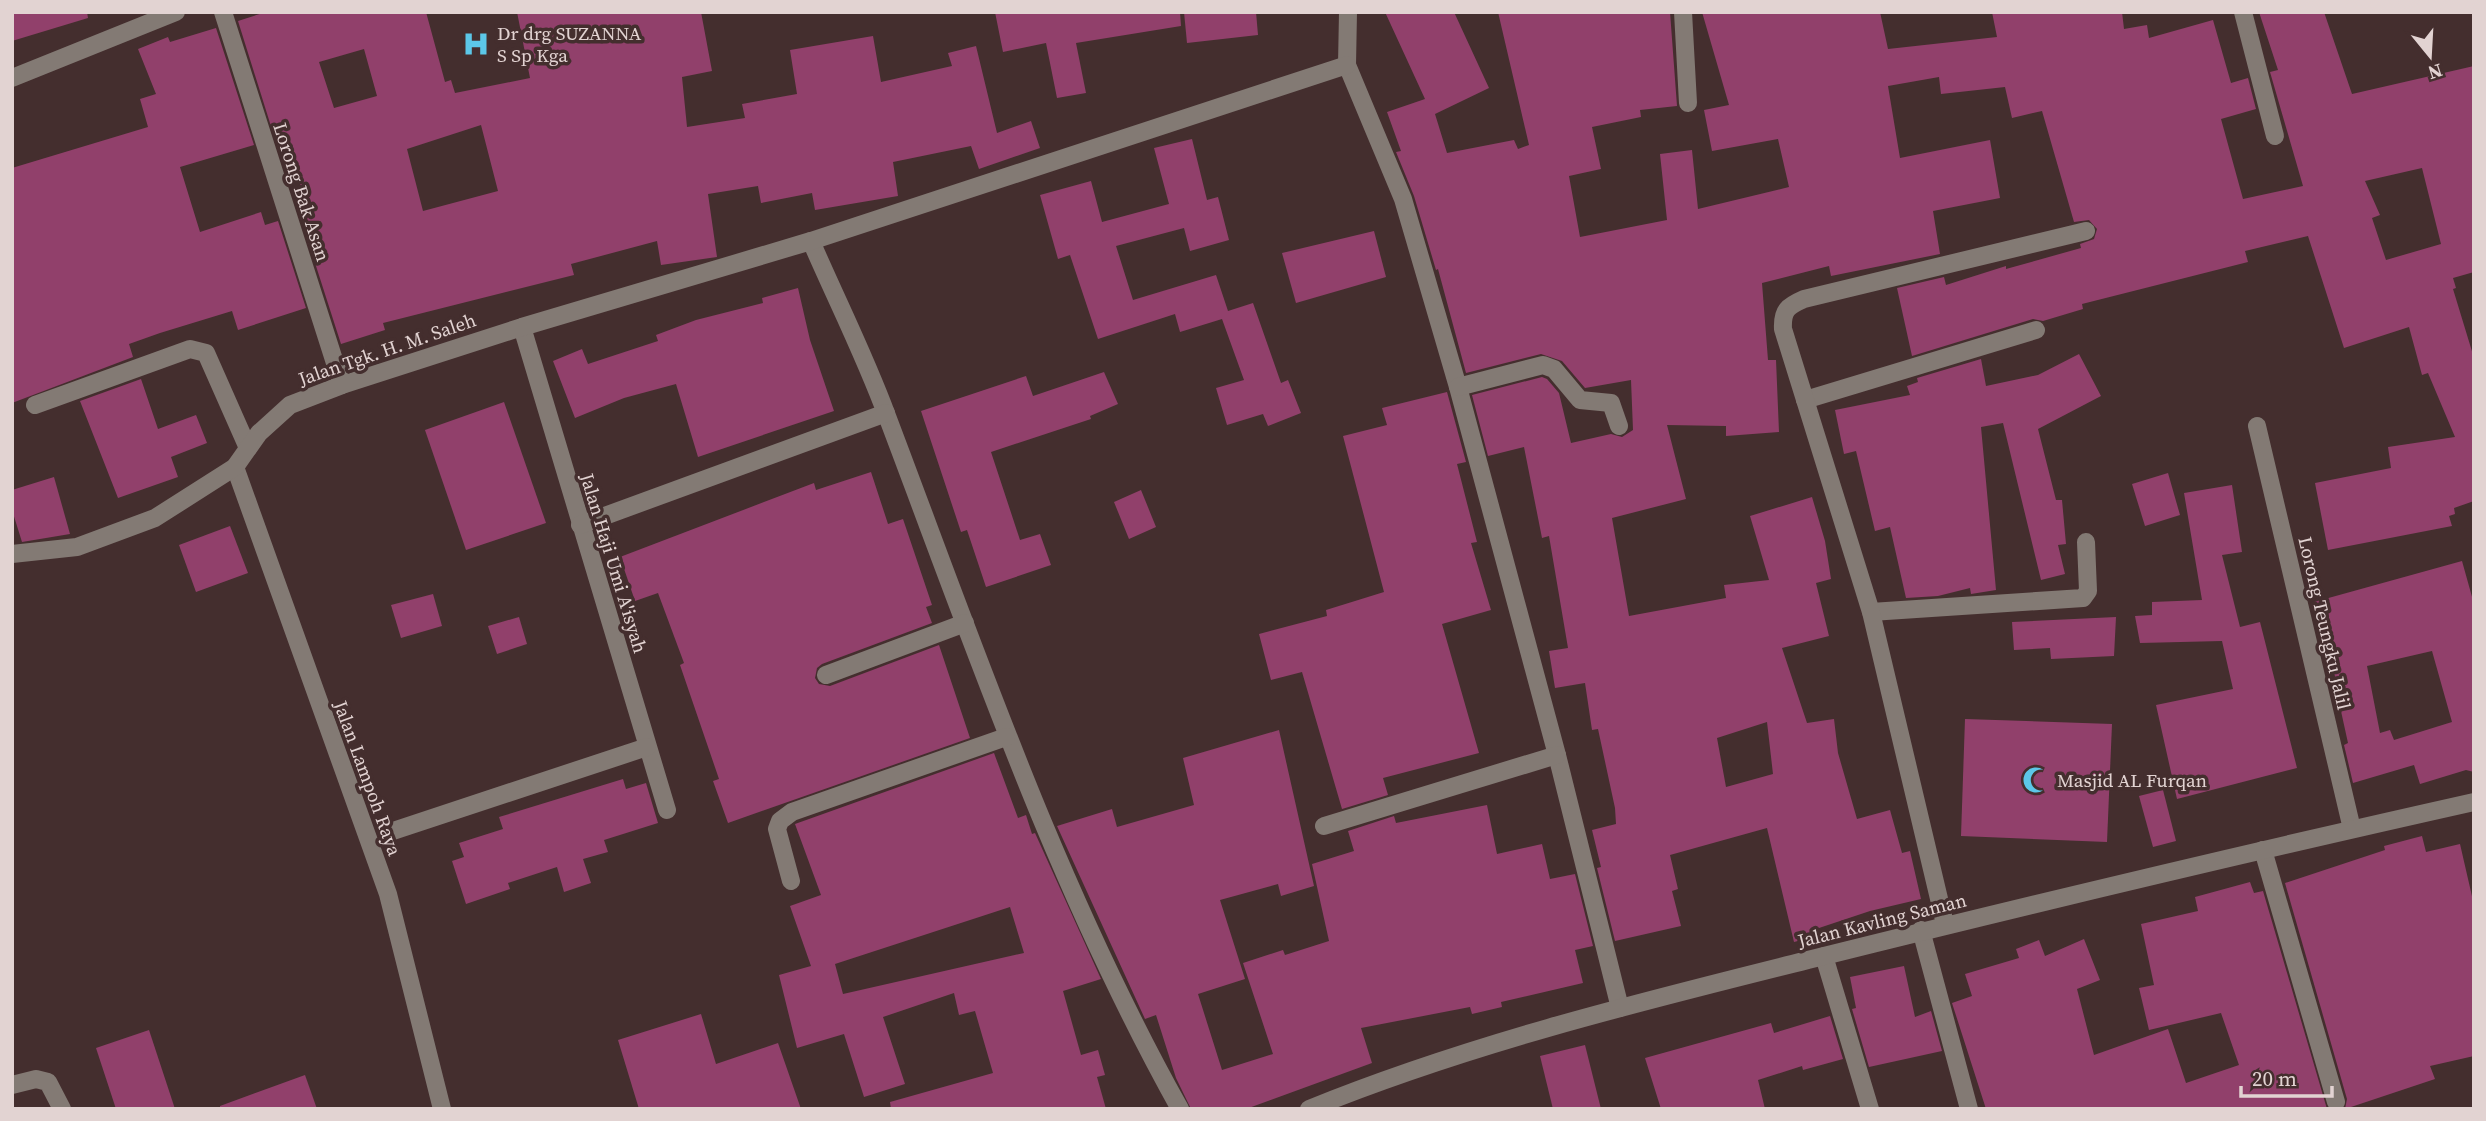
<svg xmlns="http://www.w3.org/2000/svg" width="2486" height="1121" font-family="'Source Serif 4',serif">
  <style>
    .building { fill: #91406b; fill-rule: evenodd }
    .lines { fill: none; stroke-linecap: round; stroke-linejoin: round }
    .minor { stroke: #837a74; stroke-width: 18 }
    .labels { text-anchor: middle; stroke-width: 7; stroke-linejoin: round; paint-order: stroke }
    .poi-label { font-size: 19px; fill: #e2d3d2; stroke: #442e2e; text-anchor: start }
    .street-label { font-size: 19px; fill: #e2d3d2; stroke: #442e2e }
  </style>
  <rect width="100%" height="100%" fill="#442e2e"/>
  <!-- building -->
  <g class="building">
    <path d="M12,12H87L88,18L12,41Z"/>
    <path d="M266,12H426L445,82L451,80L455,93L530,78L517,12H701L712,71L682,77L687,127L745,118L742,104L797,94L790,50L873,36L881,82L952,66L948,53L976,46L997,133L1031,121L1040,148L979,169L971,146L893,162L898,196L815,210L812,193L761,203L758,186L708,194L717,257L661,265L657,241L571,264L574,275L383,323L385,330L341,344L300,216L310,213L284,137L275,139L238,21ZM364,49L377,96L334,108L319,62ZM481,125L498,191L423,211L407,149Z"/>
    <path d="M995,12H1180L1181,26L1076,43L1086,93L1057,98L1046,43L1003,52Z"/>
    <path d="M1184,12H1256L1258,35L1187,43Z"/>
    <path d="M1385,12H1454L1489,88L1435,114L1447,153L1514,140L1518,149L1529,145L1498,12H1670L1677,106L1640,110L1641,117L1592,127L1601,169L1569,176L1580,237L1667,220L1660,154L1692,150L1698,209L1789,187L1778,139L1712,151L1704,110L1729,105L1702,12H1880L1888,49L1997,37L1992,12H2122L2124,29L2147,25L2149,38L2213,20L2231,83L2248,78L2256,109L2221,119L2243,199L2303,186L2270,72L2278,70L2259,12H2324L2352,94L2474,66V272L2453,278L2456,288L2453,289L2474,358V501L2454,508L2455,514L2449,516L2452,526L2328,550L2315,483L2391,468L2388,447L2455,437L2428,373L2422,375L2409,327L2344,348L2308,236L2245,251L2248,262L2082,304L2083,309L2043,321L2033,319L1912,356L1897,288L1944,277L1946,285L2006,266V269L2081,248L2080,244L2094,239L2097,229L2089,220L2074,222L2042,111L2012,118L2005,87L1941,94L1939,77L1888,86L1900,158L1990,140L2000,198L1933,211L1940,254L1831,276L1829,266L1762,283L1768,360H1776L1779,432L1726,436V426L1667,425L1686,499L1612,518L1629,616L1726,598L1724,585L1769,580L1750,516L1812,497L1825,541L1831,579L1816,583L1829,636L1782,648L1807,723L1834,719L1838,753L1857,819L1890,810L1902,853L1910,851L1921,899L1870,911L1816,929L1817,936L1794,942L1767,828L1670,855L1678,889L1672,891L1681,926L1615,941L1597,868L1601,867L1592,830L1616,824L1615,808L1598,729L1592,730L1585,683L1555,688L1549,651L1568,648L1549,536L1542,538L1524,447L1488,456L1472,395L1542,377L1547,379L1559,393L1571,443L1611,434L1622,437L1633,430L1631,380L1585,388L1562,361L1541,354L1466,373L1438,269L1436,270L1414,196L1396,152L1401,151L1387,112L1425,99ZM2422,168L2441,244L2386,260L2372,218L2380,215L2365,181ZM1767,722L1773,774L1726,787L1717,738Z"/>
    <path d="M216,28L254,145L180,167L200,232L261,212L265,225L278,221L306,308L238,330L232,311L160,333L129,344L133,357L12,403V168L148,127L140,99L156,94L138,49L168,37L170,42Z"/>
    <path d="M1192,139L1207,200L1218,197L1229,240L1190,251L1184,228L1116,246L1133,300L1216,275L1228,311L1253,303L1281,383L1288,380L1301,413L1268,426L1263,414L1227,425L1216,388L1244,380L1222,319L1180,332L1175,314L1098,339L1070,255L1058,259L1040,195L1091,181L1102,222L1169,204L1154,148Z"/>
    <path d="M1374,231L1386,277L1296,303L1282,253Z"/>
    <path d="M798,288L810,340L834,411L698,457L676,384L624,398L575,418L553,361L582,349L588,364L658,341L656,335L696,320L763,303L762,298Z"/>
    <path d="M2079,354L2101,396L2038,429L2056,500H2062L2066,544L2058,545L2065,574L2041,580L2003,423L1981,427L1996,590L1971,594L1970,588L1938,596L1906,598L1890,527L1875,531L1856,451L1844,454L1835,410L1910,395L1907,386L1918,382L1917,378L1981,359L1986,386L2038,375Z"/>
    <path d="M1104,372L1118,404L1090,416L1091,419L991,452L1020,540L1040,534L1051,565L986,587L967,530L961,532L921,411L1026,376L1033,396Z"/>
    <path d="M141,379L158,429L196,415L207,443L171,457L178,477L118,498L80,401Z"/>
    <path d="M1447,392L1466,462L1457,464L1477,542L1471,543L1491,610L1442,624L1479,753L1383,778L1388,795L1342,809L1302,672L1271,680L1259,634L1327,616L1326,610L1384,592L1343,436L1387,425L1382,408Z"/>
    <path d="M504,402L546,523L466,550L425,430Z"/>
    <path d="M871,472L888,524L903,519L932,605L926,607L932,623L822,664L817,668L815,678L819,684L830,686L939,645L970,738L728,823L713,781L719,779L680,665L684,663L658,593L635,601L620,557L814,483L816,490Z"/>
    <path d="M2168,473L2180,515L2145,526L2132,484Z"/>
    <path d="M54,477L70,534L22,542L12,510V490Z"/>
    <path d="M2232,485L2242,552L2222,555L2240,627L2260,622L2297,768L2177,799L2156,705L2233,689L2222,641L2140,643L2135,616L2152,615V602L2202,600L2184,493Z"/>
    <path d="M1141,490L1156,527L1129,539L1114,502Z"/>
    <path d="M230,526L248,573L196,592L179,545Z"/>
    <path d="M2462,561L2474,604V772L2466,770L2420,784L2414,765L2353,783L2344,745L2348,743L2339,702L2342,701L2314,602ZM2432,651L2452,722L2394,740L2390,730L2380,733L2367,666Z"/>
    <path d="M433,594L442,626L401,638L391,605Z"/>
    <path d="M519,617L527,644L497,654L488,626Z"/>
    <path d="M2116,617L2114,656L2051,659L2050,648L2014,650L2012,622Z"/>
    <path d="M1965,719L2112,724L2107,842L1961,836Z"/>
    <path d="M1279,730L1314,886L1281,896L1278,884L1220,900L1245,979L1198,994L1222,1070L1273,1054L1243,963L1283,950L1285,955L1329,941L1312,864L1354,851L1348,831L1394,816L1396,823L1487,805L1497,854L1542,844L1550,879L1575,874L1593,946L1575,950L1583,983L1501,1002L1502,1007L1472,1014L1470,1007L1361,1028L1372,1063L1246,1109H1191L1176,1078L1156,1015L1145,1019L1057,826L1112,809L1117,827L1194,805L1183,758Z"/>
    <path d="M994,753L1018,818L1026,815L1032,834L1035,833L1101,979L1063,991L1081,1055L1098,1050L1105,1075L1097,1077L1106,1109H891L890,1102L993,1073L975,1011L959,1015L954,993L883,1017L905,1084L864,1097L844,1034L797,1048L779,975L811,966L790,906L821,895L795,824ZM1010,907L1024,953L843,994L835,964Z"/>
    <path d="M623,779L626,789L646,783L658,823L604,840L608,852L583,859L591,883L564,892L557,867L508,883L510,889L466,904L452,861L464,857L459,843L503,829L499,817Z"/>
    <path d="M2163,790L2176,841L2153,847L2139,796Z"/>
    <path d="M2422,836L2426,852L2460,844L2474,905V1056L2430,1066L2435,1079L2345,1109L2347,1099L2285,883L2385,850L2384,846Z"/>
    <path d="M2250,882L2254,893L2263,891L2327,1109H1986L1952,1003L1972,996L1965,974L2019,958L2016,949L2039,940L2045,956L2084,939L2100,980L2077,989L2094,1055L2168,1029L2186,1083L2239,1065L2221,1013L2149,1030L2139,988L2154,985L2141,924L2198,911L2195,897Z"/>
    <path d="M1904,966L1915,1017L1931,1011L1942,1051L1869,1067L1852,1009L1856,1008L1850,977Z"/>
    <path d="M701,1014L716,1064L778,1043L801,1109H639L618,1040Z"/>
    <path d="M1830,1016L1843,1059L1803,1070L1802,1066L1758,1080L1765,1109H1661L1645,1058L1771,1023L1774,1033Z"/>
    <path d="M149,1030L175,1109H116L96,1048Z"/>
    <path d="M1585,1045L1601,1109H1553L1540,1056Z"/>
    <path d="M305,1075L317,1109H220V1106Z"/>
  </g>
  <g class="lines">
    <!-- minor -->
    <g class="minor">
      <path d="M223,12L342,385"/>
      <path d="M1348,12L1347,65L1403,199L1458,387L1557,755L1620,1008"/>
      <path d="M1683,12L1688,103"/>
      <path d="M2243,12L2275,136"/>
      <path d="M12,78L176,12"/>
      <path d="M811,241C836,299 865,356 887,416C976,651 1057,889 1180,1109"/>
      <path d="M522,327L667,810"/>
      <path d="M1458,387L1543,365L1554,369L1580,400L1611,403L1619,426"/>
      <path d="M1805,400L2036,330"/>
      <path d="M35,405L190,349L206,353L248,448"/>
      <path d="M2257,426L2352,829"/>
      <path d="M235,467L388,894L442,1109"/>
      <path d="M580,525L886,413"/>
      <path d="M12,554L77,547L155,518L235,467L259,433L290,405L342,385L522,327L811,241L1347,65"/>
      <path d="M1871,612L2083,598L2088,591L2086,542"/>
      <path d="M826,675L965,623"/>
      <path d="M1324,826L1557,755"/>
      <path d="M390,832L647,747"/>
      <path d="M2263,850L2336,1102"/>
      <path d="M791,881L777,829L780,821L792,812L1006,737"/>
      <path d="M1945,924L1871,612L1783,329C1782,310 1788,306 1804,299L2086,231"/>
      <path d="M1921,930L1969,1109"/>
      <path d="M1824,956L1870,1109"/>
      <path d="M12,1085L36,1079L48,1082L62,1109"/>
      <path d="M1309,1109C1474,1042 1648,1000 1820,957C2037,903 2255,851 2474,802"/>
    </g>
  </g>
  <!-- icons -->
  <defs>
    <g id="hospital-bare" transform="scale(2.1)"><path d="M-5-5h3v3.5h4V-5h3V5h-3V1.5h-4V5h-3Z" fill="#5cc7e8" stroke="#442e2e" stroke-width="2.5" paint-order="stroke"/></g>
    <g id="mosque-bare" transform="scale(2.1)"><path d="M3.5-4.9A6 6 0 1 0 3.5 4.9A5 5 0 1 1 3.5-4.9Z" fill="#5cc7e8" stroke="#442e2e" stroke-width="2.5" paint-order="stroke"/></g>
  </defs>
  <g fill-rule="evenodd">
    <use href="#hospital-bare" x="476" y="44"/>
    <use href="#mosque-bare" x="2036" y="780"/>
  </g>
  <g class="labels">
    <!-- poi labels -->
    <g class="poi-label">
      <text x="497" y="40">Dr drg SUZANNA<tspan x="497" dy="22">S Sp Kga</tspan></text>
      <text x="2057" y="787">Masjid AL Furqan</text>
    </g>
    <!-- street labels -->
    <g class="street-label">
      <text transform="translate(302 192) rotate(72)" y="7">Lorong Bak Asan</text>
      <text transform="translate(387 349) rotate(-19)" y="7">Jalan Tgk. H. M. Saleh</text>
      <text transform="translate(614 563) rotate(73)" y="7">Jalan Haji Umi A'isyah</text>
      <text transform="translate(2325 623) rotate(77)" y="7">Lorong Teungku Jalil</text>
      <text transform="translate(368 778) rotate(70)" y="7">Jalan Lampoh Raya</text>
      <text transform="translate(1882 920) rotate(-14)" y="7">Jalan Kavling Saman</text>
    </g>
  </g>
  <!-- border -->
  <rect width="2486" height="1121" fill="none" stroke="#e2d3d2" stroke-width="28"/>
  <!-- north arrow -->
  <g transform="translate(2430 56) rotate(162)" stroke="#442e2e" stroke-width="5" paint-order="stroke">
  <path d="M0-5L12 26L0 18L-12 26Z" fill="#e2d3d2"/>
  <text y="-10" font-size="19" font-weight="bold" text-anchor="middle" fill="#e2d3d2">N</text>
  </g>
  <!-- scale -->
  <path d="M2241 1086v10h91v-10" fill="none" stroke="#e2d3d2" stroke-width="3.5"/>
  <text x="2252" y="1086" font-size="21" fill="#e2d3d2" stroke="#442e2e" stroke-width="5" paint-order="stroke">20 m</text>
</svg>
